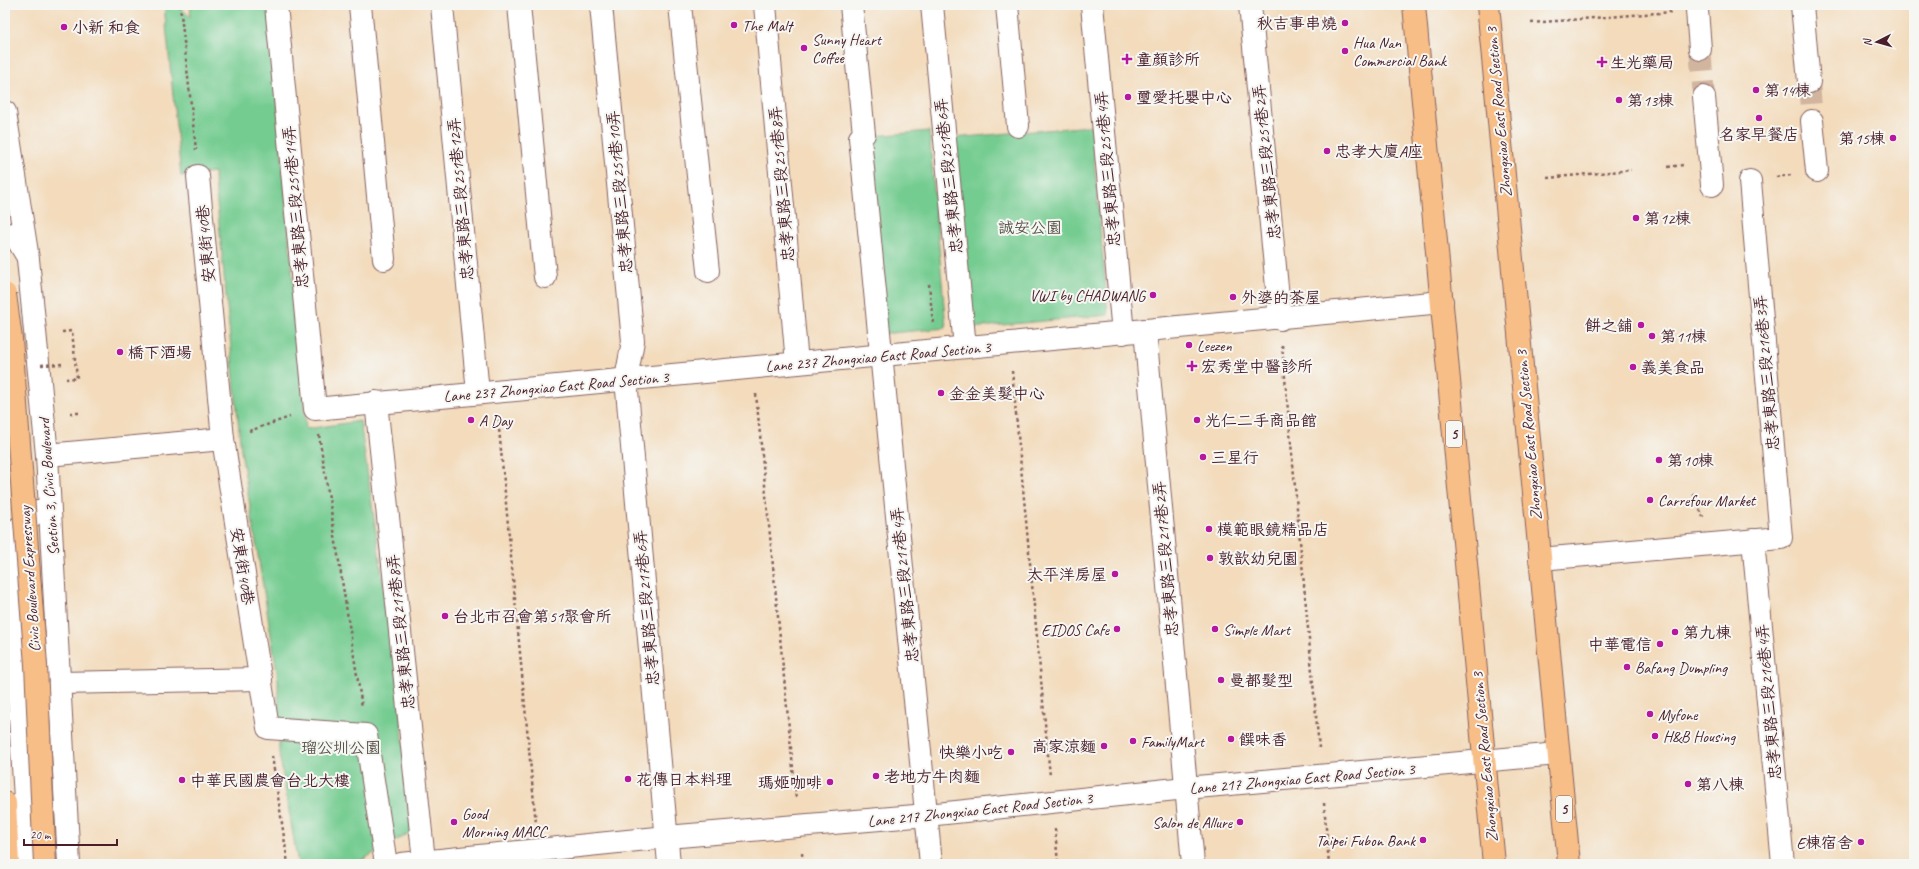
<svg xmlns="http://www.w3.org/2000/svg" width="1919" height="869" font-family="Caveat,'LXGW WenKai TC',sans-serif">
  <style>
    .green { fill: #74cc91; stroke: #5f765e }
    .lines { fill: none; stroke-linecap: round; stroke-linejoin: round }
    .minor-tunnel { stroke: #d1b59f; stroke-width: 22; stroke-dasharray: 22 11; stroke-linecap: butt }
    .minor-casing { stroke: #85615e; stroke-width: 24 }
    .major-casing { stroke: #85615e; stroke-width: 24 }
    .highway-casing { stroke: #85615e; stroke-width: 24 }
    .path { stroke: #85615e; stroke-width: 2.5; stroke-dasharray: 3 3; stroke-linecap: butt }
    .minor { stroke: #fff; stroke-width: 22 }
    .major { stroke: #f7be87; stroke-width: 22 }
    .highway { stroke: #f7be87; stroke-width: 22 }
    .highway-bridge-casing { stroke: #85615e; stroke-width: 24; stroke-linecap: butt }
    .path-bridge { stroke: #85615e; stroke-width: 2.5; stroke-dasharray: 3 3; stroke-linecap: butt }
    .highway-bridge { stroke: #f7be87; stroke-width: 22 }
    .poi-dot { fill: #b5179e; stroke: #f6f6f2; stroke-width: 1.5 }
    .labels { text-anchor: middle; stroke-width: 4; stroke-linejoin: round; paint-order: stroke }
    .shield { fill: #f6f6f2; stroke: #7e6067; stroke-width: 1 }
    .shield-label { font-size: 15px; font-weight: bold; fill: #4a1f2b }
    .poi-label { font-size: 16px; fill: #4a1f2b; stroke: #f6f6f2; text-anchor: start }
    .street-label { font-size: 16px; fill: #4a1f2b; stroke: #f6f6f2 }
    .park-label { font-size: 16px; fill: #57534a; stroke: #f6f6f2 }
  </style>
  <rect width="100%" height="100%" fill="#f6f6f2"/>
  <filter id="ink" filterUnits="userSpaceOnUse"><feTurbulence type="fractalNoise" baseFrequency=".025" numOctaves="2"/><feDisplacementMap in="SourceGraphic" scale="8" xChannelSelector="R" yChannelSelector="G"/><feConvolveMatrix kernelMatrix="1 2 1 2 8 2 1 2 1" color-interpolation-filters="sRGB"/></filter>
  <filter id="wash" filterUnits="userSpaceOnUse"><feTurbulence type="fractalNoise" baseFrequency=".012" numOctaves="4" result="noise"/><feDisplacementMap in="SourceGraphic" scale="16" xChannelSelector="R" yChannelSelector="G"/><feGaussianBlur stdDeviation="0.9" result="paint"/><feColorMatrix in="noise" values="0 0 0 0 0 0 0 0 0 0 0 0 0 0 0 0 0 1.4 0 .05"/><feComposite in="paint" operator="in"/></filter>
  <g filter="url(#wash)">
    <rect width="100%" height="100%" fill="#f3dbbc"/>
    <!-- green -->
    <g class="green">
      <path d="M164,5H178L190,17L191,5H268L269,10L306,429L360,421L399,692L411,832L355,864H298L279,752L278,678L241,451L214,172L181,176Z"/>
      <path d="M1091,126L1108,315L970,328L953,138Z"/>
      <path d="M929,131L946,328L880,334L863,137Z"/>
    </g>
  </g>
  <g filter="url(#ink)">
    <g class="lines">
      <!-- minor-tunnel -->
      <g class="minor-tunnel">
        <path d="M1700,49L1704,97"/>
        <path d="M1809,82L1812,121"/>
      </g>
      <!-- minor casing -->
      <g class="minor-casing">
        <g id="minor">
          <path d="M276,5L315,409L1442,302"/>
          <path d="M360,5L384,259"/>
          <path d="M442,5L478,393"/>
          <path d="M519,5L545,277"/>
          <path d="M601,5L633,341L626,379L669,864"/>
          <path d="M680,5L708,271"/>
          <path d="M765,5L797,363"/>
          <path d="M851,5L864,134L860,138L931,864"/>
          <path d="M932,5L965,347"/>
          <path d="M1007,5L1018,126"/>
          <path d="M1092,5L1123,333"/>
          <path d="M1250,5L1280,319"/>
          <path d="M1802,5L1809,82"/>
          <path d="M1697,10L1700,49"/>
          <path d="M1704,97L1712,185"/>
          <path d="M5,112L28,259L47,455L69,864"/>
          <path d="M1812,121L1817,171"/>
          <path d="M198,176L223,439L268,728L366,735L386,864"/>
          <path d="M5,235L14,234L27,256"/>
          <path d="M1145,330L1193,864"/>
          <path d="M376,402L424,861"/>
          <path d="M47,455L223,439"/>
          <path d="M1753,540L1783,864"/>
          <path d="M1540,559L1781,538L1750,181"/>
          <path d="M60,683L261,679"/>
          <path d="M29,864L9,537L37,511"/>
          <path d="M401,864L667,837L927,815L1186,788L1558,754"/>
        </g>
      </g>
      <!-- major casing -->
      <g class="major-casing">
        <g id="major">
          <path d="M1414,5L1494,864"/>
          <path d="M1488,5L1569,864"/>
        </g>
      </g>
      <!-- highway casing -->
      <g class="highway-casing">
        <path id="highway" d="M5,803L8,864"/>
      </g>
      <!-- path -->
      <g class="path">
        <path d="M180,5L196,150"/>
        <path d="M1723,7L1741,5"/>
        <path d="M1531,23L1671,12"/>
        <path d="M1668,167L1683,165"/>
        <path d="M1776,177L1791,175"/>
        <path d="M1547,178L1631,170"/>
        <path d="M929,284L933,323"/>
        <path d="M62,332L72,331L77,378L66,379"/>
        <path d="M1282,345L1319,748"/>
        <path d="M1012,371L1050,776"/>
        <path d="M756,394L796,799"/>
        <path d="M70,413H79"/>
        <path d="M498,418L536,824"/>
        <path d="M249,431L290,417"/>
        <path d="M319,435L362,707"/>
        <path d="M1693,493L1703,517"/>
        <path d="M272,756L288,864"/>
        <path d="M1324,803L1329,864"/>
        <path d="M1055,829L1058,864"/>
        <path d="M802,853L803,864"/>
      </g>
      <!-- minor -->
      <use href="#minor" class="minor"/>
      <!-- major -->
      <use href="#major" class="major"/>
      <!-- highway -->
      <use href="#highway" class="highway"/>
      <!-- highway-bridge casing -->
      <g class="highway-bridge-casing">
        <path id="highway-bridge" d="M5,294L11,339L36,665L45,864"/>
      </g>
      <!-- path-bridge -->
      <path class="path-bridge" d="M41,365L64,364"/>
      <!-- highway-bridge -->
      <use href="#highway-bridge" class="highway-bridge"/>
    </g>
  </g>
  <!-- markers -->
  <g class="poi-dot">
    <circle cx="1345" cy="23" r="4"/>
    <circle cx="734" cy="25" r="4"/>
    <circle cx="64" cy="27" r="4"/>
    <circle cx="804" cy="48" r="4"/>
    <circle cx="1345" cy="51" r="4"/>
    <path d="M1125 53h4v4h4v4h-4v4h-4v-4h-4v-4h4z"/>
    <path d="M1600 56h4v4h4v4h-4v4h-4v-4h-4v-4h4z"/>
    <circle cx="1756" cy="90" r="4"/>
    <circle cx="1128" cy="97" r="4"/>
    <circle cx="1619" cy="100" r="4"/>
    <circle cx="1759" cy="118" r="4"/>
    <circle cx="1893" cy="138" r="4"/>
    <circle cx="1327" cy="151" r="4"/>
    <circle cx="1636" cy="218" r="4"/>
    <circle cx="1153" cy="295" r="4"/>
    <circle cx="1233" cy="297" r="4"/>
    <circle cx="1641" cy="325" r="4"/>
    <circle cx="1652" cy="336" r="4"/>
    <circle cx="1189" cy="345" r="4"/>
    <circle cx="120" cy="352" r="4"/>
    <path d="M1190 360h4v4h4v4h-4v4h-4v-4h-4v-4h4z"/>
    <circle cx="1633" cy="367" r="4"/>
    <circle cx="941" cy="393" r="4"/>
    <circle cx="471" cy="420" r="4"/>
    <circle cx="1197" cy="420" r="4"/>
    <circle cx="1203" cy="457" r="4"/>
    <circle cx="1659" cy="460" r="4"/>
    <circle cx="1650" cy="500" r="4"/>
    <circle cx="1209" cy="529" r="4"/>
    <circle cx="1210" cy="558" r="4"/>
    <circle cx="1115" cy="574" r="4"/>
    <circle cx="445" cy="616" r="4"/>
    <circle cx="1117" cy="629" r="4"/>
    <circle cx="1215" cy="629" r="4"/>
    <circle cx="1675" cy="632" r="4"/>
    <circle cx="1660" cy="644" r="4"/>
    <circle cx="1627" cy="667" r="4"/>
    <circle cx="1221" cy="680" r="4"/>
    <circle cx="1650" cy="714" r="4"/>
    <circle cx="1655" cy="736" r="4"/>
    <circle cx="1231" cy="739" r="4"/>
    <circle cx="1133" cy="741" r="4"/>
    <circle cx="1104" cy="746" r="4"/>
    <circle cx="1011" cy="752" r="4"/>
    <circle cx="876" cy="776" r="4"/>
    <circle cx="628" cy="779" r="4"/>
    <circle cx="182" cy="780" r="4"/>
    <circle cx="830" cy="782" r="4"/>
    <circle cx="1688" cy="784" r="4"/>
    <circle cx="454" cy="822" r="4"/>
    <circle cx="1240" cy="822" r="4"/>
    <circle cx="1423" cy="840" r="4"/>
    <circle cx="1861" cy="842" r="4"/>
  </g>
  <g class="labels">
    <!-- shield labels -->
    <g class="shield">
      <rect x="1446" y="421" width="16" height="26" rx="3"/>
      <rect x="1556" y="796" width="16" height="26" rx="3"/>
    </g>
    <g class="shield-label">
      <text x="1454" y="439">5</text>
      <text x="1564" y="814">5</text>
    </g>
    <!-- poi labels -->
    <g class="poi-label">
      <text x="1337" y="29" text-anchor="end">秋吉事串燒</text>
      <text x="742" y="31">The Malt</text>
      <text x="72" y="33">小新 和食</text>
      <text x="812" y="45">Sunny Heart<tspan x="812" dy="18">Coffee</tspan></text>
      <text x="1353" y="48">Hua Nan<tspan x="1353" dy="18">Commercial Bank</tspan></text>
      <text x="1136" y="65">童顏診所</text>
      <text x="1610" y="68">生光藥局</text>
      <text x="1764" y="96">第14棟</text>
      <text x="1136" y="103">璽愛托嬰中心</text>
      <text x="1627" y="106">第13棟</text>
      <text x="1759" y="140" text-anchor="middle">名家早餐店</text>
      <text x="1885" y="144" text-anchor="end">第15棟</text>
      <text x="1335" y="157">忠孝大廈A座</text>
      <text x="1644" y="224">第12棟</text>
      <text x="1145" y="301" text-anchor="end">VWI by CHADWANG</text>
      <text x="1241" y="303">外婆的茶屋</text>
      <text x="1633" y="331" text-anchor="end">餅之舖</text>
      <text x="1660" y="342">第11棟</text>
      <text x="1197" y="351">Leezen</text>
      <text x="128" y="358">橋下酒場</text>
      <text x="1201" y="372">宏秀堂中醫診所</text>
      <text x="1641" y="373">義美食品</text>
      <text x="949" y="399">金金美髮中心</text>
      <text x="479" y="426">A Day</text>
      <text x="1205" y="426">光仁二手商品館</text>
      <text x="1211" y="463">三星行</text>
      <text x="1667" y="466">第10棟</text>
      <text x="1658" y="506">Carrefour Market</text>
      <text x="1217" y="535">模範眼鏡精品店</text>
      <text x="1218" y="564">敦歆幼兒園</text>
      <text x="1107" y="580" text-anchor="end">太平洋房屋</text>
      <text x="453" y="622">台北市召會第51聚會所</text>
      <text x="1109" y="635" text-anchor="end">EIDOS Cafe</text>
      <text x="1223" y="635">Simple Mart</text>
      <text x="1683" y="638">第九棟</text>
      <text x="1652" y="650" text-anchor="end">中華電信</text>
      <text x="1635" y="673">Bafang Dumpling</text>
      <text x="1229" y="686">曼都髮型</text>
      <text x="1658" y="720">Myfone</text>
      <text x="1663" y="742">H&amp;B Housing</text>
      <text x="1239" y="745">饌味香</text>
      <text x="1141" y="747">FamilyMart</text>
      <text x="1096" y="752" text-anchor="end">高家涼麵</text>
      <text x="1003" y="758" text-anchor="end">快樂小吃</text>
      <text x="884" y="782">老地方牛肉麵</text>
      <text x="636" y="785">花傳日本料理</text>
      <text x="190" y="786">中華民國農會台北大樓</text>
      <text x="822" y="788" text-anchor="end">瑪姬咖啡</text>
      <text x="1696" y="790">第八棟</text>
      <text x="462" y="819">Good<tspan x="462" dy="18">Morning MACC</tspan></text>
      <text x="1232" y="828" text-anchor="end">Salon de Allure</text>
      <text x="1415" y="846" text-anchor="end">Taipei Fubon Bank</text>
      <text x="1853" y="848" text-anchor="end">E棟宿舍</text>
    </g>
    <!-- street labels -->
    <g class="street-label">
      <text transform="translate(1498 112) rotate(-95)" y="6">Zhongxiao East Road Section 3</text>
      <text transform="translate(1266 162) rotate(-96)" y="6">忠孝東路三段251巷2弄</text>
      <text transform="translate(1107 169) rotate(-95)" y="6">忠孝東路三段251巷4弄</text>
      <text transform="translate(948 176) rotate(-96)" y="6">忠孝東路三段251巷6弄</text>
      <text transform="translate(781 184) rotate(-95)" y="6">忠孝東路三段251巷8弄</text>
      <text transform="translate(619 192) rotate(-95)" y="6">忠孝東路三段251巷10弄</text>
      <text transform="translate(460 199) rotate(-95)" y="6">忠孝東路三段251巷12弄</text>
      <text transform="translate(295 207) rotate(-95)" y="6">忠孝東路三段251巷14弄</text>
      <text transform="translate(205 244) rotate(-95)" y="6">安東街40巷</text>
      <text transform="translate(878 356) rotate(-5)" y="6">Lane 237 Zhongxiao East Road Section 3</text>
      <text transform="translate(1766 373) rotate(-95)" y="6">忠孝東路三段216巷3弄</text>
      <text transform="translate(556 386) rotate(-5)" y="6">Lane 237 Zhongxiao East Road Section 3</text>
      <text transform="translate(1528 435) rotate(-95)" y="6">Zhongxiao East Road Section 3</text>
      <text transform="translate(48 487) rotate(-94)" y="6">Section 3, Civic Boulevard</text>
      <text transform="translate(1165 559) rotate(-95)" y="6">忠孝東路三段217巷2弄</text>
      <text transform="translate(243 566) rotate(81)" y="6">安東街40巷</text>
      <text transform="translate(29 579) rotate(-94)" y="6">Civic Boulevard Expressway</text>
      <text transform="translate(904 585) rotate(-96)" y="6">忠孝東路三段217巷4弄</text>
      <text transform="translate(646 608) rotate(-95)" y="6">忠孝東路三段217巷6弄</text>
      <text transform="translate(400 632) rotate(-96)" y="6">忠孝東路三段217巷8弄</text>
      <text transform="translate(1768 702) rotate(-95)" y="6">忠孝東路三段216巷4弄</text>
      <text transform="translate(1484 757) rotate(-95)" y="6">Zhongxiao East Road Section 3</text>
      <text transform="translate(1302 778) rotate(-5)" y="6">Lane 217 Zhongxiao East Road Section 3</text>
      <text transform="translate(980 809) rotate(-6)" y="6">Lane 217 Zhongxiao East Road Section 3</text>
    </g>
    <!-- park labels -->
    <g class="park-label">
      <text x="1030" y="233">誠安公園</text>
      <text x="341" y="753">瑠公圳公園</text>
    </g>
  </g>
  <!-- margin -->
  <rect width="1919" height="869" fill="none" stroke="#f6f6f2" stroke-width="20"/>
  <!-- north arrow -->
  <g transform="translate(1877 42) rotate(264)" stroke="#f6f6f2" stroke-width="3" paint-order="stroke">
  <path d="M0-3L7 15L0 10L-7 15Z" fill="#4a1f2b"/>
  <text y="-6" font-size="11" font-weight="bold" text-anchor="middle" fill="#4a1f2b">N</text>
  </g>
  <!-- scale -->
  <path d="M24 839v6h93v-6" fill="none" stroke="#4a1f2b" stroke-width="2"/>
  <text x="30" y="839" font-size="12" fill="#4a1f2b" stroke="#f6f6f2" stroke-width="3" paint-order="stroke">20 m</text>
</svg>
